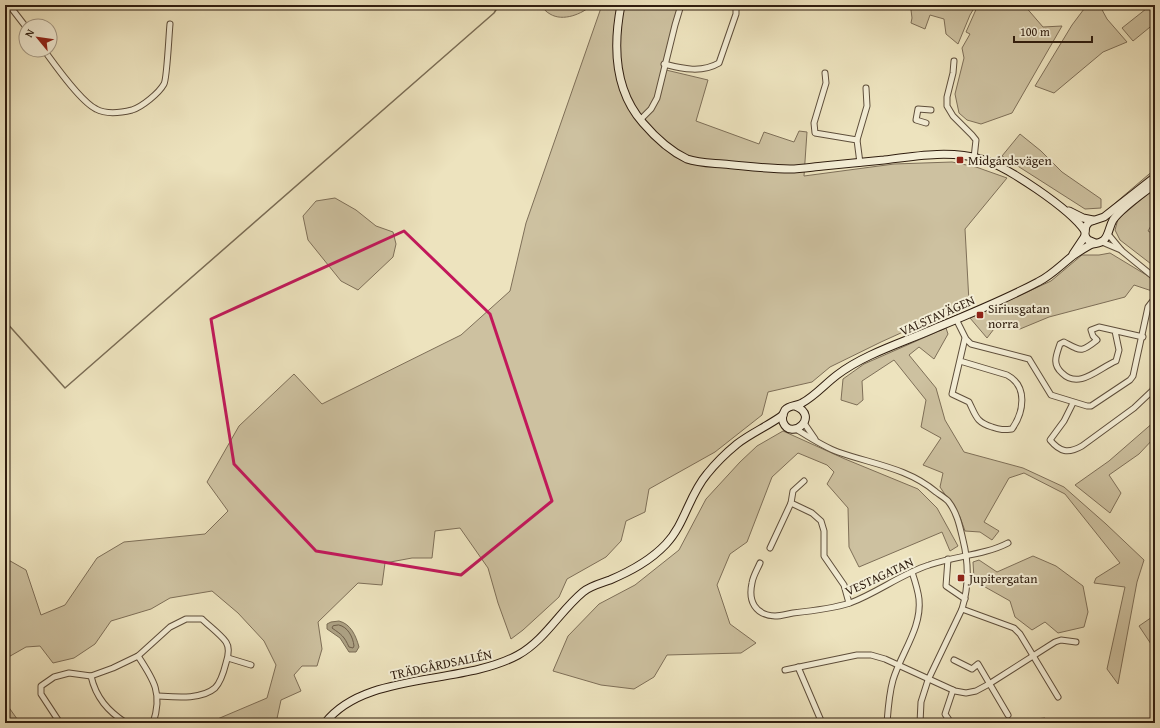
<svg xmlns="http://www.w3.org/2000/svg" width="1160" height="728" font-family="'Gentium Book Plus',serif">
  <style>
    .green { fill: #cdc1a0; stroke: #7e6f58 }
    .water { fill: #aca082; stroke: #7a6c54 }
    .lines { fill: none; stroke-linecap: round; stroke-linejoin: round }
    .shore { stroke: #6e5e48; stroke-width: 1 }
    .stream { stroke: #7a6c54; stroke-width: 1.5 }
    .street-casing { stroke: #5e4e3b; stroke-width: 7 }
    .secondary-casing { stroke: #2f1d0f; stroke-width: 9 }
    .street { stroke: #f3edd5; stroke-width: 5 }
    .secondary { stroke: #f3edd5; stroke-width: 7 }
    .marked { fill: none; stroke: #c2185b; stroke-width: 3; stroke-linejoin: round }
    .poi-dot { fill: #8f2418; stroke: #f3edd5; stroke-width: 1.5 }
    .labels { text-anchor: middle; stroke-width: 4; stroke-linejoin: round; paint-order: stroke }
    .poi-label { font-size: 13px; fill: #2f1d0f; stroke: #f3edd5; text-anchor: start }
    .street-label { font-size: 13px; fill: #2f1d0f; stroke: #f3edd5 }
  </style>
  <rect width="100%" height="100%" fill="#ede3be"/>
  <filter id="stains"><feTurbulence type="fractalNoise" baseFrequency=".005" numOctaves="4"/><feColorMatrix values="0 0 0 0 .2 0 0 0 0 .09 0 0 0 0 .02 0 0 0 .5 -.17"/></filter>
  <radialGradient id="worn" r=".72"><stop offset=".6" stop-color="#630" stop-opacity="0"/><stop offset="1" stop-color="#630" stop-opacity=".3"/></radialGradient>
  <!-- green -->
  <g class="green">
    <path d="M540,5H592C582,14 563,22 550,14C546,12 543,8 540,5Z"/>
    <path d="M602,5H678L666,70L708,80L696,121L759,144L764,132L794,142L799,131L807,132L804,176L894,164L952,162L976,167L1007,178L965,229L969,302L881,342L830,367L812,382L768,392L762,415L715,452L649,489L645,512L626,521L621,541L606,557L567,579L559,597L523,630L511,639L498,603L488,568L460,528L435,531L432,558H412L385,563L382,585L358,583L318,622L322,649L317,666H302L294,675L301,691L281,700L276,723H208L267,698L276,665L264,641L238,613L212,591L170,598L151,609L111,621L95,644L74,658L53,663L40,646L26,647L5,659V558L26,570L41,615L65,605L97,558L124,542L205,534L228,511L207,482L239,426L294,374L322,404L461,335L510,291L526,223Z"/>
    <path d="M918,5H976L970,15L958,44L946,34L944,19L930,15L925,29L911,23L912,18L911,10Z"/>
    <path d="M978,5H1024L1043,27L1062,26L1012,113L981,124L967,120L959,113L955,94L964,58L962,48L970,34L966,32Z"/>
    <path d="M1087,5H1098L1100,6L1107,19L1127,42L1103,52L1054,93L1035,86L1072,25Z"/>
    <path d="M1151,5H1155V23L1133,41L1122,28Z"/>
    <path d="M1020,134L1041,151L1062,172L1101,199V208L1085,209L1002,156Z"/>
    <path d="M1155,169V174L1107,213V210Z"/>
    <path d="M1155,188V219L1148,231L1155,235V267L1120,240L1115,230L1118,219Z"/>
    <path d="M335,198L356,210L376,226L393,232L396,244L393,257L358,290L341,281L308,240L303,216L316,201Z"/>
    <path d="M1110,253L1153,279L1155,286L1152,291L1134,285L1125,297L1049,317L1020,329L997,325L987,338L970,318L1051,281L1082,255H1099Z"/>
    <path d="M946,328L948,334L934,359L919,347L909,355L936,388L945,420L964,452L1023,468L1064,487L1106,524L1144,560L1137,582L1118,684L1107,669L1125,587L1094,583L1096,578L1120,563L1065,494L1024,473L1009,478L984,522L999,531L992,540L980,532L965,531L960,517L940,487L943,473L923,465L941,438L921,427L926,400L894,360L862,381L863,400L857,405L841,400L843,379L864,364Z"/>
    <path d="M1155,421V437L1139,454L1109,475L1121,493L1110,513L1075,485L1109,461Z"/>
    <path d="M783,431L845,459L918,489L937,508L958,546L950,551L942,532L859,567L849,547L848,508L827,484L834,472L827,465L798,453L772,477L747,542L730,554L717,585L730,624L756,643L741,653L667,655L654,677L634,689L601,685L553,671L568,636L599,604L635,585L679,550L706,499L740,462L757,446Z"/>
    <path d="M1033,556L1056,566L1083,586L1088,612L1084,627L1058,633L1045,622L1032,630L1015,617L1010,601L978,583L974,579L973,562L979,560L997,572Z"/>
    <path d="M1155,615V650L1139,626Z"/>
    <path d="M5,702L20,723H5Z"/>
    <path d="M1045,718L1048,723H999Z"/>
  </g>
  <!-- water -->
  <path class="water" d="M339,621C351,624 356,636 359,647L356,652H349L340,638L327,629V624L331,622Z"/>
  <g class="lines">
    <!-- shore -->
    <path class="shore" d="M339,625C348,627 353,637 354,646L353,648L349,647C344,636 342,635 332,628L333,626Z"/>
    <!-- stream -->
    <path class="stream" d="M5,321L65,388L494,13L499,5"/>
    <!-- street casing -->
    <g class="street-casing">
      <g id="street">
        <path d="M9,5L26,27"/>
        <path d="M44,50C55,65 80,101 96,109C107,115 120,113 132,110C142,107 159,93 164,84C167,79 169,33 170,24"/>
        <path d="M954,61L953,73L947,97V106L953,116L972,135L976,140L974,158"/>
        <path d="M664,64C683,69 702,73 719,63L736,14V5"/>
        <path d="M825,73L826,83L814,123L815,133L857,140L860,163"/>
        <path d="M640,120L651,109L657,98L675,25L681,5"/>
        <path d="M926,123L916,120L918,109L931,110"/>
        <path d="M857,140L867,106L866,88"/>
        <path d="M1108,234L1122,251L1155,278"/>
        <path d="M1102,242L1121,250"/>
        <path d="M956,319L966,339L971,344L1029,359L1051,395L1087,406H1091L1130,380L1133,376L1148,307L1155,298"/>
        <path d="M1115,331L1119,350L1116,361C1099,368 1079,390 1062,373C1052,364 1056,356 1060,344L1064,342C1081,351 1081,353 1097,340L1093,336L1091,330L1099,327L1143,337"/>
        <path d="M960,361L1007,375C1028,386 1024,412 1012,429C1004,430 1000,430 992,427C976,422 976,416 969,402L952,394L965,338"/>
        <path d="M1073,403L1064,421L1050,440C1060,452 1068,454 1082,446L1134,408L1153,390L1155,380"/>
        <path d="M804,423L815,439"/>
        <path d="M796,429C809,437 824,447 838,452C872,464 908,468 936,492C940,495 945,498 948,501C957,512 960,527 963,540C969,564 969,586 962,609L928,680L921,702L920,723"/>
        <path d="M804,481L793,491L791,503L812,513L821,521L824,531V556L844,585L849,603"/>
        <path d="M770,548L791,503"/>
        <path d="M948,559L946,586L965,599"/>
        <path d="M760,563C757,570 753,576 752,583C748,601 755,615 775,616C781,616 787,614 793,613C812,611 831,609 850,603C877,593 901,574 929,565C955,556 985,555 1008,543"/>
        <path d="M962,609L1014,628L1020,634L1058,697"/>
        <path d="M138,656C154,680 163,694 153,723"/>
        <path d="M228,658L251,665"/>
        <path d="M954,660L972,669L978,664L1008,715"/>
        <path d="M798,667L822,723"/>
        <path d="M785,670L857,655H871L885,659L955,691L966,693L976,691L989,684L1055,642L1061,640L1076,642"/>
        <path d="M91,676C96,698 108,711 126,723"/>
        <path d="M60,723L41,694V686L54,677L69,673L91,676L113,668L138,656L170,627L186,619H202C209,626 220,634 226,642C230,648 228,657 226,663C224,671 221,682 215,688C201,700 175,697 158,696"/>
        <path d="M887,723C888,709 889,694 893,680C901,653 922,628 919,599C918,590 915,581 912,572"/>
        <path d="M951,723L945,714L953,690"/>
      </g>
    </g>
    <!-- secondary casing -->
    <g class="secondary-casing">
      <g id="secondary">
        <path d="M621,5C613,46 614,90 643,123C655,137 670,151 687,159C698,163 712,163 723,164C746,166 768,169 790,169C801,169 812,167 823,166C844,164 864,162 884,160C915,156 950,150 981,159C1007,166 1070,209 1085,231"/>
        <path d="M1069,211L1083,218L1093,220"/>
        <path d="M1095,243L1088,240L1085,236V231L1086,226L1089,222L1104,217L1155,177"/>
        <path d="M1073,254L1085,236"/>
        <path d="M795,406C821,416 791,442 783,422C782,418 783,413 785,410C789,405 797,406 802,403C815,396 825,384 837,375C866,353 905,342 938,327C972,313 1006,299 1038,282C1050,276 1059,267 1070,258C1076,253 1083,249 1090,245C1095,243 1100,244 1104,240C1109,235 1109,227 1113,220C1121,208 1143,193 1155,184"/>
        <path d="M325,723C365,671 461,686 518,655C545,640 560,611 583,592C590,586 602,583 610,580C631,571 650,561 666,544C685,524 689,495 707,474C715,464 726,453 737,444C751,433 768,426 783,415"/>
      </g>
    </g>
    <!-- street -->
    <use href="#street" class="street"/>
    <!-- secondary -->
    <use href="#secondary" class="secondary"/>
  </g>
  <!-- marked area -->
  <path class="marked" d="M404,231L490,314L552,501L461,575L316,551L234,464L211,319Z"/>
  <!-- markers -->
  <g class="poi-dot">
    <rect x="956" y="156" width="8" height="8" rx="2"/>
    <rect x="976" y="311" width="8" height="8" rx="2"/>
    <rect x="957" y="574" width="8" height="8" rx="2"/>
  </g>
  <g class="labels">
    <!-- poi labels -->
    <g class="poi-label">
      <text x="968" y="165">Midgårdsvägen</text>
      <text x="988" y="313">Siriusgatan<tspan x="988" dy="15">norra</tspan></text>
      <text x="969" y="583">Jupitergatan</text>
    </g>
    <!-- street labels -->
    <g class="street-label">
      <text transform="translate(937 315) rotate(-24)" y="5">VALSTAVÄGEN</text>
      <text transform="translate(879 576) rotate(-25)" y="5">VESTAGATAN</text>
      <text transform="translate(441 664) rotate(-12)" y="5">TRÄDGÅRDSALLÉN</text>
    </g>
  </g>
  <!-- margin -->
  <rect width="1160" height="728" fill="none" stroke="#ede3be" stroke-width="20"/>
  <rect x="6" y="6" width="1148" height="716" fill="none" stroke="#2f1d0f" stroke-width="2"/>
  <rect x="10" y="10" width="1140" height="708" fill="none" stroke="#2f1d0f"/>
  <!-- north arrow -->
  <g transform="translate(38 38) rotate(299)"><circle r="19" fill="#f3edd5" stroke="#a59a86"/>
  <path d="M0-3L7 15L0 10L-7 15Z" fill="#8f2418"/>
  <text y="-6" font-size="11" font-weight="bold" text-anchor="middle" fill="#2f1d0f">N</text>
  </g>
  <!-- scale -->
  <path d="M1014 36v6h78v-6" fill="none" stroke="#2f1d0f" stroke-width="2"/>
  <text x="1020" y="36" font-size="12" fill="#2f1d0f" stroke="#f3edd5" stroke-width="3" paint-order="stroke">100 m</text>
  <rect width="100%" height="100%" filter="url(#stains)"/>
  <rect width="100%" height="100%" fill="url(#worn)"/>
</svg>
